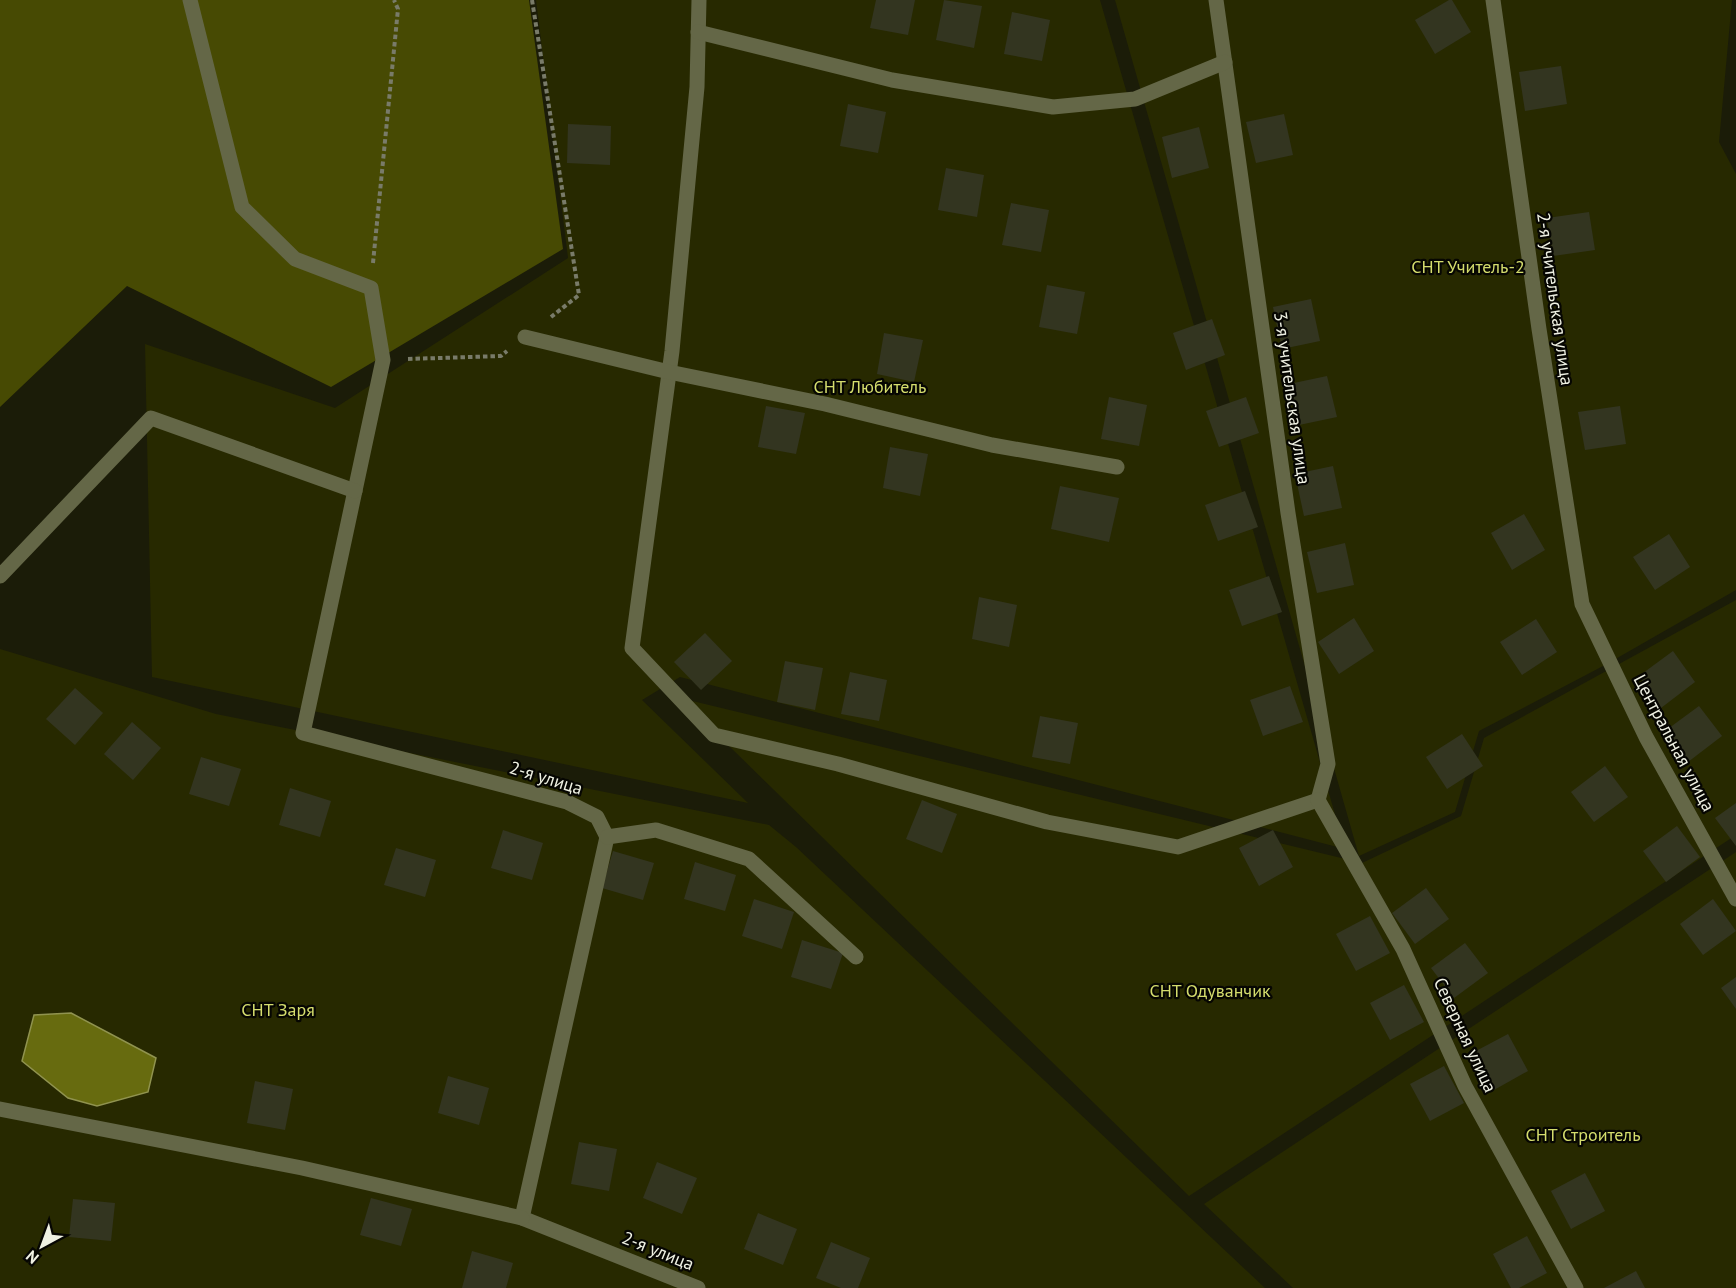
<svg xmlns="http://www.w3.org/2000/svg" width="1736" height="1288" font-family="'PT Sans',sans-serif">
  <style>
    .green { fill: #272900 }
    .forest { fill: #474a03 }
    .water { fill: #676b0f; stroke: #90934f; stroke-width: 1.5 }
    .building { fill: #333520 }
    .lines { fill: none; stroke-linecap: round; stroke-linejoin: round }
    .path { stroke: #797b69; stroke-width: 4; stroke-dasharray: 4.5 3; stroke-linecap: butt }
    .minor { stroke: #646747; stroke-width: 15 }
    .labels { text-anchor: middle; stroke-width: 4.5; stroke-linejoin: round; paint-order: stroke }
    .park-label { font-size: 18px; fill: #d5dd6d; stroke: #060602 }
    .street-label { font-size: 18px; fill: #eff1e3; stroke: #060602 }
  </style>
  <rect width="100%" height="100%" fill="#1b1c08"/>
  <!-- green -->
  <g class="green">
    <path d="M536,0H1100L1345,849L680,677L642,700L748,803L152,677L145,344L335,408L568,258Z"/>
    <path d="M1115,0H1732L1719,142L1736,174V590L1605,665L1479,731L1455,812L1359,856Z"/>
    <path d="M1736,600V835L1189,1196L680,698L1362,863L1461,816L1484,738Z"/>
    <path d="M0,649L216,714L769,825L796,847L1265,1288H0Z"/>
    <path d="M1736,852V1288H1293L1204,1204Z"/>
  </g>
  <!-- forest -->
  <path class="forest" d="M0,0H529L563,249L331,387L127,286L0,407Z"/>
  <!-- water -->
  <path class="water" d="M71,1013L156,1058L148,1092L97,1106L68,1098L22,1061L34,1015Z"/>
  <!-- building -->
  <g class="building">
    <path d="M876,0H915L908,35L870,28Z"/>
    <path d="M944,0L982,6L974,48L936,40Z"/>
    <path d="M1449,0H1452L1471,32L1435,54L1415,20Z"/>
    <path d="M1012,12L1050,20L1042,61L1004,54Z"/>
    <path d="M1561,66L1567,104L1525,111L1519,72Z"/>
    <path d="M848,104L886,112L878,153L840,146Z"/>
    <path d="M1284,114L1293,155L1256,163L1246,122Z"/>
    <path d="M568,124L611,126L610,165L567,163Z"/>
    <path d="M1199,127L1209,168L1172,178L1162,137Z"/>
    <path d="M946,168L984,175L977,217L938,210Z"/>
    <path d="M1011,203L1049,210L1041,252L1002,245Z"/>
    <path d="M1589,212L1595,250L1553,256L1547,218Z"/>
    <path d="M1047,285L1085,292L1077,334L1039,327Z"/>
    <path d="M1311,299L1320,341L1282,349L1273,307Z"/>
    <path d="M1212,319L1225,355L1186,370L1173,333Z"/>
    <path d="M884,333L923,340L914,382L877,374Z"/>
    <path d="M1327,376L1337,417L1299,425L1289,384Z"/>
    <path d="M1109,397L1147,405L1139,446L1101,439Z"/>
    <path d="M1246,397L1259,433L1219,447L1206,411Z"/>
    <path d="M766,406L805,413L796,454L758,447Z"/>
    <path d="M1620,406L1626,444L1585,450L1578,412Z"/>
    <path d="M890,447L928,454L920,496L883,488Z"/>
    <path d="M1333,466L1342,508L1304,516L1295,474Z"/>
    <path d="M1060,486L1119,498L1109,542L1051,529Z"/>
    <path d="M1245,491L1258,527L1218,541L1205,505Z"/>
    <path d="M1524,514L1545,550L1512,570L1491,533Z"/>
    <path d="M1669,534L1690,567L1655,590L1633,557Z"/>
    <path d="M1345,543L1354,585L1317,593L1307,552Z"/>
    <path d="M1269,576L1282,612L1242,626L1229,590Z"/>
    <path d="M979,597L1017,605L1009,647L972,639Z"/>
    <path d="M1354,618L1374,651L1339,674L1318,642Z"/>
    <path d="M1536,619L1557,652L1522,675L1500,642Z"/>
    <path d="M705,633L732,661L701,690L674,662Z"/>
    <path d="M1673,651L1695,682L1661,708L1639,676Z"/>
    <path d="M785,661L823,668L815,710L777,702Z"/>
    <path d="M850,672L887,680L879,721L841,714Z"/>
    <path d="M1290,686L1303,722L1263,736L1250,700Z"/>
    <path d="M75,688L103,713L75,745L46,719Z"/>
    <path d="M1699,706L1722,736L1688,762L1665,731Z"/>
    <path d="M1040,716L1078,723L1070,764L1032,757Z"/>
    <path d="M132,722L161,748L133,780L104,754Z"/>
    <path d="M1462,734L1483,766L1447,789L1426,757Z"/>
    <path d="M201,757L241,769L229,806L189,794Z"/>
    <path d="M1605,766L1628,797L1594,822L1571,792Z"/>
    <path d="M290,788L331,801L320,837L279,825Z"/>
    <path d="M922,800L957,814L942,853L906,839Z"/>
    <path d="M1736,803V846L1715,818Z"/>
    <path d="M1677,826L1700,857L1666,882L1643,851Z"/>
    <path d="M503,830L543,843L532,880L491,868Z"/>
    <path d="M1273,830L1293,867L1259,886L1239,848Z"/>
    <path d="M396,848L436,860L425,897L384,885Z"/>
    <path d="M613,851L654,863L643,900L602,888Z"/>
    <path d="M695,862L736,875L725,911L684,899Z"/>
    <path d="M1426,888L1449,919L1415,944L1392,913Z"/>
    <path d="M754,899L794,912L782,949L742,936Z"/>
    <path d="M1713,899L1736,931L1703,955L1680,924Z"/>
    <path d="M1370,916L1390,953L1356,971L1336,934Z"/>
    <path d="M802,940L843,953L831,989L791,977Z"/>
    <path d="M1465,943L1488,973L1454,998L1431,968Z"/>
    <path d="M1736,977V1009L1721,988Z"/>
    <path d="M1404,985L1424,1022L1390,1040L1370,1003Z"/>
    <path d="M1508,1034L1528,1071L1494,1090L1474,1052Z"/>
    <path d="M1444,1066L1464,1103L1430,1121L1410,1084Z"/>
    <path d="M448,1076L489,1088L479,1125L438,1113Z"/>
    <path d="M255,1081L293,1089L285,1130L247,1123Z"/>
    <path d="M579,1142L617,1149L609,1191L571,1184Z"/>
    <path d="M657,1162L697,1178L682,1214L643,1198Z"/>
    <path d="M1585,1173L1605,1211L1571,1229L1551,1191Z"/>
    <path d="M371,1198L412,1209L401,1246L360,1235Z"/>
    <path d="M73,1199L115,1203L111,1241L69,1237Z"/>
    <path d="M758,1213L797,1229L783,1265L744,1249Z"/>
    <path d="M1527,1236L1547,1273L1519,1288H1511L1493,1254Z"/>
    <path d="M831,1242L870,1258L858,1288H841L816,1278Z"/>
    <path d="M472,1251L513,1263L506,1288H462Z"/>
    <path d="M1636,1271L1645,1288H1604Z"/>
  </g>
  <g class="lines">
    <!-- path -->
    <g class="path">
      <path d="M532,0L579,295L551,317"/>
      <path d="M373,263L398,9L394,0"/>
      <path d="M408,359L501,356L507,351"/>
    </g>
    <!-- minor -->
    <g class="minor">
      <path d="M190,0L242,207L295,259L371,288L383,360L303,733L567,802L597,817L607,837L522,1218L698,1288"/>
      <path d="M699,0L697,87L672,351L632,648L714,735L838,764L1047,822L1178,847L1318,800"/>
      <path d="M1216,0L1288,513L1328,764L1318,800"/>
      <path d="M1493,0L1539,329L1582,604L1646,737L1736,899"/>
      <path d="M698,32L892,80L1053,107L1135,99L1225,62"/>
      <path d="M525,337L669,372L825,404L992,445L1117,467"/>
      <path d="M0,576L151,418L355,491"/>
      <path d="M1318,800L1403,949L1465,1086L1576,1288"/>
      <path d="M607,837L656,830L749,859L856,957"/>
      <path d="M0,1109L302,1168L522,1218"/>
    </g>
  </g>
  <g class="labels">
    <!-- park labels -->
    <g class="park-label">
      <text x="1468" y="273">СНТ Учитель-2</text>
      <text x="870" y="393">СНТ Любитель</text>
      <text x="1210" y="997">СНТ Одуванчик</text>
      <text x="278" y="1016">СНТ Заря</text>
      <text x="1583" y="1141">СНТ Строитель</text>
    </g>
    <!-- street labels -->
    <g class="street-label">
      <text transform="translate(1555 299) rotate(82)" y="6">2-я учительская улица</text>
      <text transform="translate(1292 398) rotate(82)" y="6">3-я учительская улица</text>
      <text transform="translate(1674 743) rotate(62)" y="6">Центральная улица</text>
      <text transform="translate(546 778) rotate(17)" y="6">2-я улица</text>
      <text transform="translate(1465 1035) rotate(65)" y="6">Северная улица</text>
      <text transform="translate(658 1251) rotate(22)" y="6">2-я улица</text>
    </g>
  </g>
  <!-- north arrow -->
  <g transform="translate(42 1246) rotate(221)" stroke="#060602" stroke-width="4.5" paint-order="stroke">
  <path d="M0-4.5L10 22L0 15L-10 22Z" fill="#eff1e3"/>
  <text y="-9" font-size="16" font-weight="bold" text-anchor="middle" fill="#eff1e3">N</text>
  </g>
</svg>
